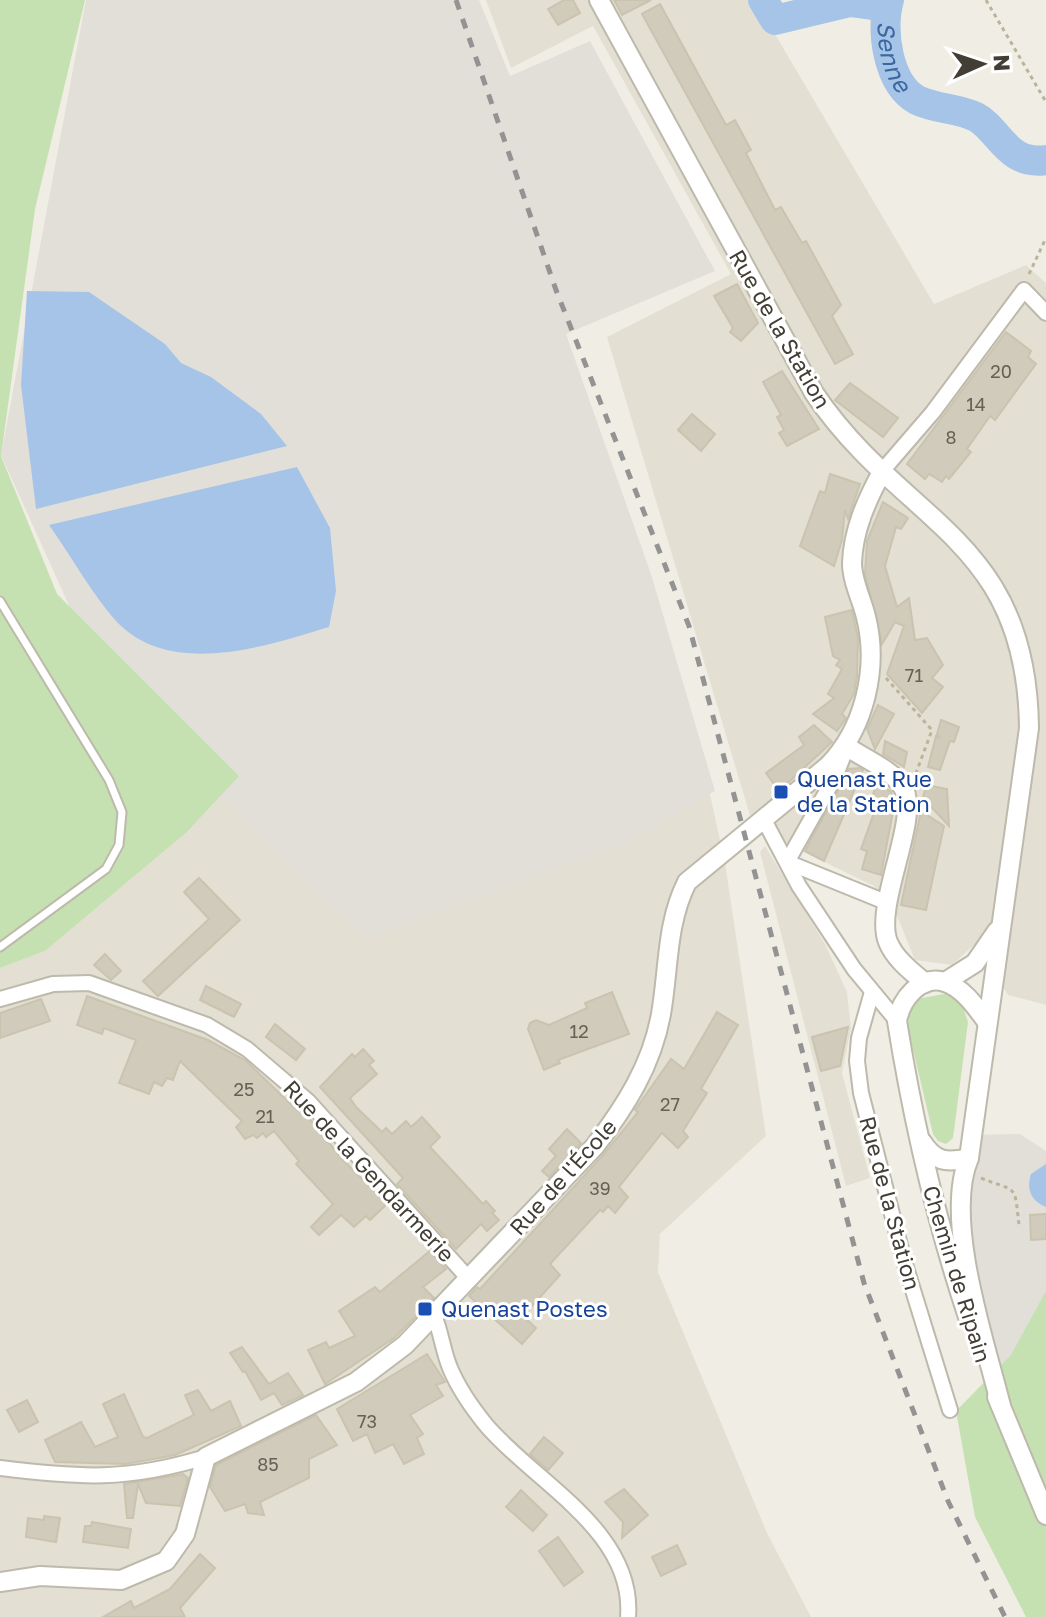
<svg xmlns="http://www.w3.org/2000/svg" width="1046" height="1617" font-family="'Golos Text',sans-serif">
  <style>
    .residential { fill: #e3e0d3 }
    .industrial { fill: #e2dfd9 }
    .green { fill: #c5e0b1 }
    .water { fill: #a6c4e7 }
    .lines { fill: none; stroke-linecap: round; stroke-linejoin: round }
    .river { stroke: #a6c4e7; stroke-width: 30 }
    .building { fill: #d0cbbb; stroke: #cac3af; stroke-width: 2 }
    .service-casing { stroke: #bdb9ab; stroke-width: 11 }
    .minor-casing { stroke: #bdb9ab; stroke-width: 18 }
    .tertiary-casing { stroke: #bdb9ab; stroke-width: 22 }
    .path { stroke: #bab49b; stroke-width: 3; stroke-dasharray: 4 4; stroke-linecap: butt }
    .service { stroke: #fff; stroke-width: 7 }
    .minor { stroke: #fff; stroke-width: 14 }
    .tertiary { stroke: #fff; stroke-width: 18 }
    .rail { stroke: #939393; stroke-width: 5; stroke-dasharray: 10 10; stroke-linecap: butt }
    .transit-dot { fill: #1a4fb4; stroke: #fff; stroke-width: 3 }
    .labels { text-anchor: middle; stroke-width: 6; stroke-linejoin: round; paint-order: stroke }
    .number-label { font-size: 18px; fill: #666156 }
    .street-label { font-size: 22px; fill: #423e35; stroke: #fff }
    .transit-label { font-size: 22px; fill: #164399; stroke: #fff; text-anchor: start }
    .water-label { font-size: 24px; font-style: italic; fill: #3b68a1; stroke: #fff }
  </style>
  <rect width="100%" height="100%" fill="#f0eee4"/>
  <!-- residential -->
  <g class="residential">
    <path d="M486,0H755L934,304L1026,265L1046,283V1005L1008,995L976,943L952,965L915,960L895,911L874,886L789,845L751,819L607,337L731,274L593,26L511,68Z"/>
    <path d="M239,776L708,785L725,863L766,1136L660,1234L658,1272L767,1533L811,1617H0V968L45,951L187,832Z"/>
    <path d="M765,846L825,944L847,992L851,1028L842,1073L870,1178L846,1186L760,852Z"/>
  </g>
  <!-- industrial -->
  <g class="industrial">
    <path d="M86,0H479L510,76L590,41L715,271L566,334L651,574L715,791L628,843L365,939L298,876L95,663L1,455Z"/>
    <path d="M1020,1134L1046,1151V1298L1001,1406L964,1247L971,1135Z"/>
  </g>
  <!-- green -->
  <g class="green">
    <path d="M0,0H85L35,209L1,456L57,594L239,776L187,832L45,951L0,968Z"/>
    <path d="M949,993L962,1004L968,1022L953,1138L946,1144L938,1141L933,1134L908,1028L909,1011L917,999Z"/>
    <path d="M1046,1291V1617H1026L975,1517L956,1411L1011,1355Z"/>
  </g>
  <!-- water -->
  <g class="water">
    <path d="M27,291L89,292L165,344L181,363L211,377L261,414L287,446L36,509L21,385Z"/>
    <path d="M297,467L330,528L336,591L329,627C267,646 174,677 120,625C96,601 70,554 49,525Z"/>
    <path d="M1046,1164V1207C1031,1201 1026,1189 1031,1174Z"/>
  </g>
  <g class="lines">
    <!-- river -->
    <g class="river">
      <path d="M763,0L775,20L850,2L887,7"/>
      <path id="s1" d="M889,0C880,30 888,84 917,100C935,109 958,108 976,117C999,129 1007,166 1046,160"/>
    </g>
  </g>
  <!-- building -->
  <g class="building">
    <path d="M564,0H573L580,13L558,25L548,9Z"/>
    <path d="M614,0H651L622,15Z"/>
    <path d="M660,4L726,125L735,120L751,150L746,153L775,210L781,207L802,243L806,241L841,305L832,316L853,354L835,364L642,14Z"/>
    <path d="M737,284L758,323L741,341L730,332L733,328L714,296Z"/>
    <path d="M1006,332L1031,351L1028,357L1036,364L995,420L990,416L967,449L971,452L949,479L946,476L942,482L929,474L925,479L907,464Z"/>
    <path d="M782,371L819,429L787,446L779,433L784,430L777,417L781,415L763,382Z"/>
    <path d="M850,383L898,418L883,437L835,400Z"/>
    <path d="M692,414L715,434L701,451L678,430Z"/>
    <path d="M830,474L860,484L848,519L845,510L842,540L834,566L800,546L820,491L825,493Z"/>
    <path d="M883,502L908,518L901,529L896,527L885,566L897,607L909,598L915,640L927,638L943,665L932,678L943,687L922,713L887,674L904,626L895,622L882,644L865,574L867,541Z"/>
    <path d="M852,610L858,638L857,676L854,694L842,714L846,718L837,731L813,714L834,698L828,694L842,669L836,665L840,660L833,656L825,617Z"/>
    <path d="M878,705L894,714L875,749L867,729Z"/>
    <path d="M941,720L959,727L954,742L950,741L940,770L928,767L936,736L940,738L937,734Z"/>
    <path d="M814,725L832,742L779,791L766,773L804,745L799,737Z"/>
    <path d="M885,741L907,752L904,767L883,754Z"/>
    <path d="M860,768L863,770L824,861L805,851L849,769Z"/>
    <path d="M876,781L891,792L895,801L881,875L862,869L867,851L861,849L876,807L871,805Z"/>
    <path d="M926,785L947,789L949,826L923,798Z"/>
    <path d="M921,811L944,826L926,910L901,905Z"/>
    <path d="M199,878L240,920L158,996L143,981L209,919L184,892Z"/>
    <path d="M105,954L121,971L111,980L94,965Z"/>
    <path d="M206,986L241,1004L234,1017L200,1000Z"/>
    <path d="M612,992L629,1034L558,1060L560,1063L544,1070L528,1029L530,1023L536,1020L549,1025L587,1008L585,1003Z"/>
    <path d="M87,996L208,1040L245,1060L298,1111L301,1108L342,1159L387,1204L370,1220L366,1216L354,1227L341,1215L319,1235L311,1227L333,1204L296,1164L299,1161L274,1131L266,1137L263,1133L257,1138L253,1135L245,1139L236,1127L242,1121L180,1061L173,1080L167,1078L162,1086L154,1082L149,1094L119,1083L136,1040L104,1028L102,1034L77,1025Z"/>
    <path d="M41,999L50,1021L0,1038V1013Z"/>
    <path d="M717,1012L738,1025L701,1089L707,1093L683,1131L688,1137L678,1148L662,1133L619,1187L628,1197L615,1213L608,1206L603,1212L600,1210L550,1264L560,1275L523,1316L536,1328L522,1344L469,1296L477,1287L480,1289L604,1154L638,1112L635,1110L671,1059L684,1069Z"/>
    <path d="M275,1024L305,1049L296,1060L266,1037Z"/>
    <path d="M848,1027L840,1066L821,1071L812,1037Z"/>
    <path d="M363,1049L374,1061L369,1065L377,1074L350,1098L356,1107L382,1132L386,1128L392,1134L406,1121L411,1127L422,1117L440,1137L430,1147L483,1204L486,1201L495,1211L492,1213L499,1220L487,1231L481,1224L456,1249L397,1184L403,1178L320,1087L352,1054L355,1057Z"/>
    <path d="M567,1129L581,1143L549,1177L542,1171L556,1156L549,1149Z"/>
    <path d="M1046,1214V1239L1031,1240L1030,1215Z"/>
    <path d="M430,1251L446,1269L423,1287L434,1298L394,1338L325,1384L308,1350L326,1342L329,1348L355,1336L339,1311L375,1287L380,1292Z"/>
    <path d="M242,1347L269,1384L288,1373L303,1395L282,1405L274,1393L261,1400L245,1371L243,1372L230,1353Z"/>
    <path d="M427,1354L445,1382L436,1385L443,1396L410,1415L423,1434L417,1438L424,1454L404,1464L393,1444L375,1453L367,1434L353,1441L337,1409Z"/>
    <path d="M198,1390L211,1411L230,1401L241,1426L175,1455L126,1464L55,1462L45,1440L81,1422L95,1447L118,1437L103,1404L124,1394L143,1437L147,1438L194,1415L185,1395Z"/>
    <path d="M27,1400L38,1422L19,1432L7,1410Z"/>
    <path d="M316,1415L337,1445L309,1459V1478L260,1502L264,1515L248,1513L245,1504L225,1511L210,1487L216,1465Z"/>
    <path d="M544,1437L563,1453L548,1470L530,1454Z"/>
    <path d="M183,1474L188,1478L180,1506L146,1503L138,1484L133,1518H127L124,1484Z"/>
    <path d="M624,1489L648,1515L622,1538L623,1522L605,1502Z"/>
    <path d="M521,1490L547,1515L533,1531L506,1507Z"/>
    <path d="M44,1516L60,1518L56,1542L26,1537L28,1518L44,1520Z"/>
    <path d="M92,1522L131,1529L128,1548L83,1542L85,1526H91Z"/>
    <path d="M558,1537L583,1572L564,1586L539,1551Z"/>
    <path d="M677,1545L686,1564L661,1576L652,1557Z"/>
    <path d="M200,1554L215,1568L180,1608L185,1617H103L131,1601L134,1608L170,1589Z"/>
  </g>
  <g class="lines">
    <!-- service casing -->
    <g class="service-casing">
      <path id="service" d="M0,601L109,780L122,812L119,845L106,869L0,947"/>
    </g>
    <!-- minor casing -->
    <g class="minor-casing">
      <g id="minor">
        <path d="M883,470L933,412L1024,290L1046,313"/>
        <path d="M763,818L799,886L854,969L897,1021"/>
        <path d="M787,862L836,775L846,749"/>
        <path d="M787,862L888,903"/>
        <path d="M872,992L859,1038L857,1061L861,1093L904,1261L950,1410"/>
        <path d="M0,999L53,984L89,983L207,1025L247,1049L308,1101L469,1279"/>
        <path d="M434,1315C441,1332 443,1351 450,1368C458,1387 473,1409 486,1425C534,1482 635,1531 628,1617"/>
        <path d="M0,1468C81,1478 127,1481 206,1457"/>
      </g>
    </g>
    <!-- tertiary casing -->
    <g class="tertiary-casing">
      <g id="tertiary">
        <path d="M599,0L814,393C903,525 1027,536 1029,728L969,1158C943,1219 985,1342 1001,1406"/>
        <path d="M847,747C864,758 890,769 902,786C923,814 873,904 888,942C895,959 911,971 925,983"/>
        <path d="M945,982L975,963L997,931"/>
        <path d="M922,1142C935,1162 946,1163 969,1158"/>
        <path d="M968,1317C936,1221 913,1121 897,1021C901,1000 920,974 945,982C963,988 976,1007 987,1022"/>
        <path d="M997,1397L1046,1515"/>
        <path d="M0,1582L40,1576L121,1580L166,1561L185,1534L206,1457L356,1382L405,1345L595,1146C625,1107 652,1065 661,1014C669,968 666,924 687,882L828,766C864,729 879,669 866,617C862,600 852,581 852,563C853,530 867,499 883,470"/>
      </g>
    </g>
    <!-- path -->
    <g class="path">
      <path d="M986,0L1046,102"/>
      <path d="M1029,274L1046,238"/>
      <path d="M886,678L932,730L916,773"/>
      <path d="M981,1178C1018,1193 1014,1182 1019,1225"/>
    </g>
    <!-- service -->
    <use href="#service" class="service"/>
    <!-- minor -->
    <use href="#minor" class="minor"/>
    <!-- tertiary -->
    <use href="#tertiary" class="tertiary"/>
    <!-- rail -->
    <path class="rail" d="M456,0L556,290L689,626L864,1283L948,1501L1005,1617"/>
  </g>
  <!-- markers -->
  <g class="transit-dot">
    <rect x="773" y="784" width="16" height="16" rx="4"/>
    <rect x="417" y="1301" width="16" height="16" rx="4"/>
  </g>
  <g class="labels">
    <!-- number labels -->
    <g class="number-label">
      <text x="1001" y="378">20</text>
      <text x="976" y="411">14</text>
      <text x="951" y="444">8</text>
      <text x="914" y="682">71</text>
      <text x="579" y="1038">12</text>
      <text x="244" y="1096">25</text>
      <text x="670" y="1111">27</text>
      <text x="265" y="1123">21</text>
      <text x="600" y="1195">39</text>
      <text x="367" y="1428">73</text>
      <text x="268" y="1471">85</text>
    </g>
    <!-- street labels -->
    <g class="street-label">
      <text transform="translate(780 329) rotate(60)" y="8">Rue de la Station</text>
      <text transform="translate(369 1171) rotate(47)" y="8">Rue de la Gendarmerie</text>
      <text transform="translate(563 1177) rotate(-48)" y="8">Rue de l'École</text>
      <text transform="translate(890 1203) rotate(75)" y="8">Rue de la Station</text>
      <text transform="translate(957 1274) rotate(73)" y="8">Chemin de Ripain</text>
    </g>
    <!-- transit labels -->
    <g class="transit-label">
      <text x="797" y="787">Quenast Rue<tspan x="797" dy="25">de la Station</tspan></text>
      <text x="441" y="1317">Quenast Postes</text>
    </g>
    <!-- water labels -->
    <g class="water-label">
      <text dy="8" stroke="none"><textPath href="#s1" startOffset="58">Senne</textPath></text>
    </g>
  </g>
  <!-- north arrow -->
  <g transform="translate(982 64) rotate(87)" stroke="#ffffff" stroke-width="6" paint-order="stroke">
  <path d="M0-6L14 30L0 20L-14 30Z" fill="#423e35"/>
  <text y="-12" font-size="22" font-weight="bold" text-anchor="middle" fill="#423e35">N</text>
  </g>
</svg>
